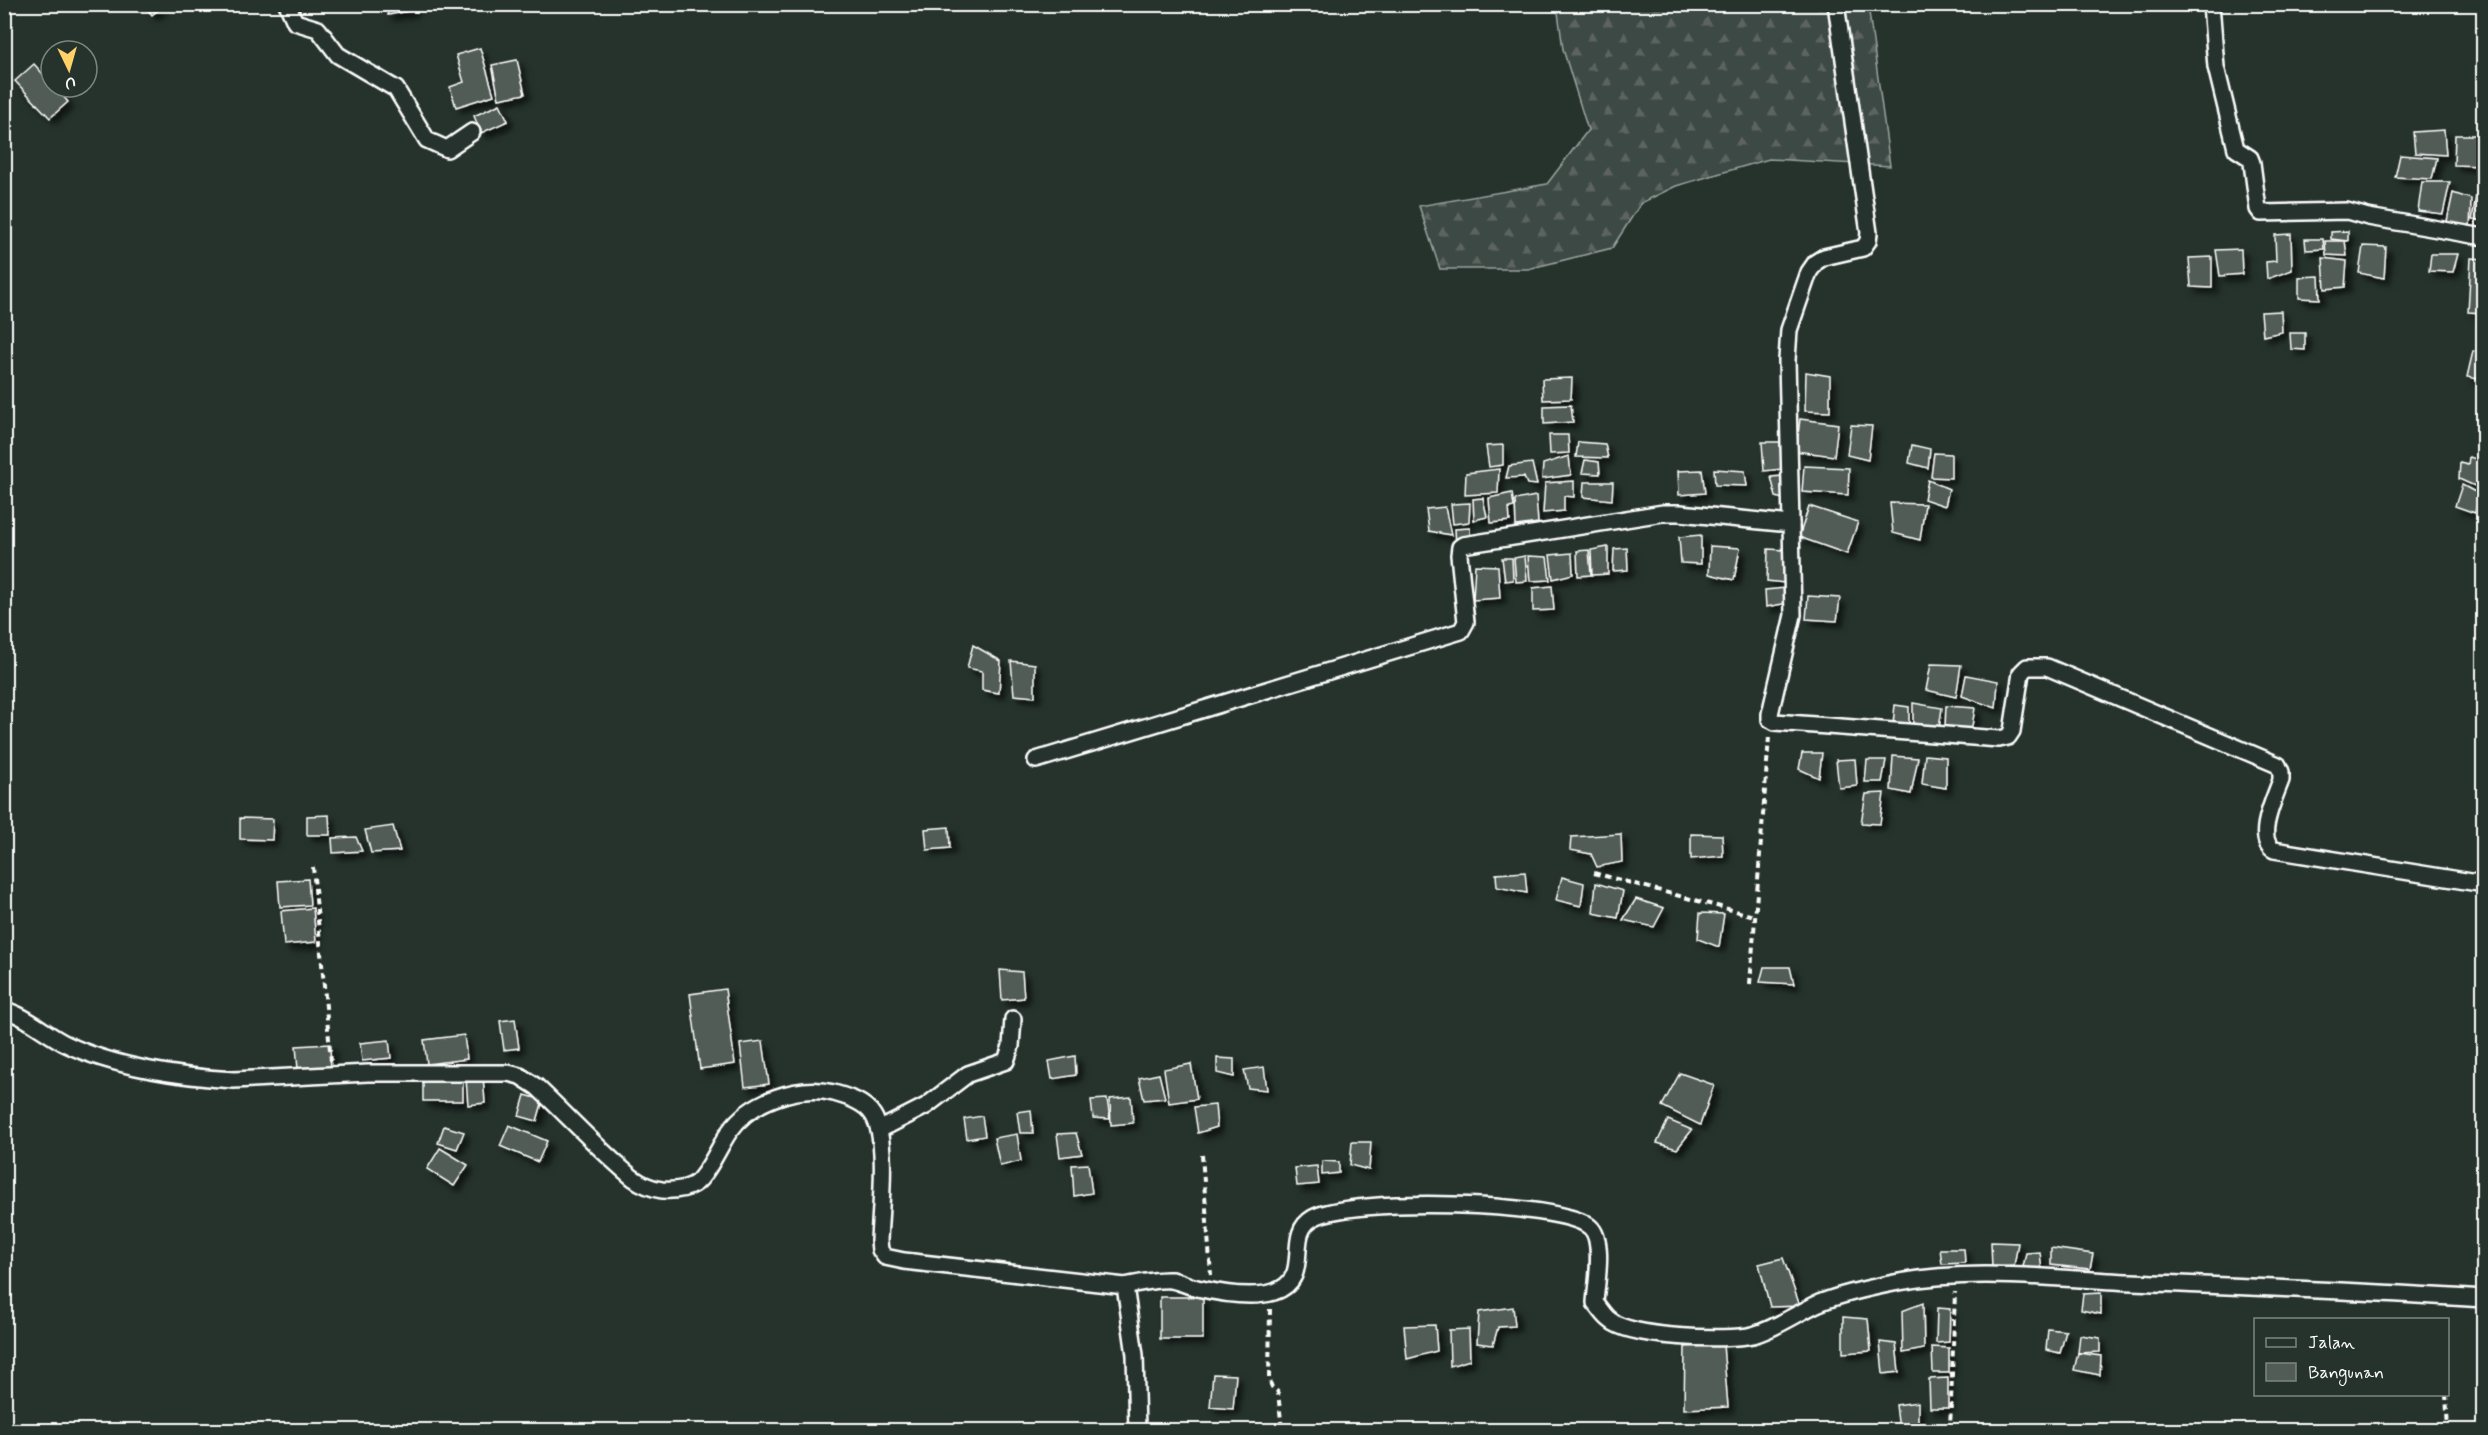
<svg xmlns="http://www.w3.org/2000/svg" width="2488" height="1435" font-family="Mynerve,sans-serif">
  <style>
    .forest { fill: url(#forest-firs); stroke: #9ea4a2; stroke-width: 1.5 }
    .building { fill: #515c57; stroke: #fff; stroke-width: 1.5; filter: url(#shadow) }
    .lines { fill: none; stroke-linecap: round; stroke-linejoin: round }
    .minor-casing { stroke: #fff; stroke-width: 20 }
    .path { stroke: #fff; stroke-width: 4; stroke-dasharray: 6 4.5; stroke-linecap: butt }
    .minor { stroke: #26332d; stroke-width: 15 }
  </style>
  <defs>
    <pattern id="forest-firs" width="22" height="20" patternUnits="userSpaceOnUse" patternTransform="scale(1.5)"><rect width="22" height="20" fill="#3e4944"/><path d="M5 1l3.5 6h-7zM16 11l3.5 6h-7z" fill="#5b6460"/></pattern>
    <filter id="shadow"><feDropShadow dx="5.5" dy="5.5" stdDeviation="3" flood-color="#0009"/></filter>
  </defs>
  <rect width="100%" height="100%" fill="#26332d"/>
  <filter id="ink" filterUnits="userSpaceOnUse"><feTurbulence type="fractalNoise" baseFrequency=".0167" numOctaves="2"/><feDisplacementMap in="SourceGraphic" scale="12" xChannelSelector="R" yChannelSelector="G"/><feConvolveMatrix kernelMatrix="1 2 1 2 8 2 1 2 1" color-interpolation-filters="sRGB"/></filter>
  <g filter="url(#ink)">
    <!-- forest -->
    <path class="forest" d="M1557,5H1868L1890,166L1769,159L1676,186L1641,203L1612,248L1528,269H1440L1419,206L1547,184L1588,130L1563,49Z"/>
    <!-- building -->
    <g class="building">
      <path d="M143,4H165L152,15Z"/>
      <path d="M386,4H413L414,10L388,15Z"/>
      <path d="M480,48L494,95L456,107L450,87L464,82L456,55Z"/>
      <path d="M517,60L525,94L499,99L492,65Z"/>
      <path d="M34,64L51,83V87H55L68,102L50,118L15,81Z"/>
      <path d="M500,104L508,121L481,133L474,116Z"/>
      <path d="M2444,130L2446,155L2415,153L2413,132Z"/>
      <path d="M2455,135H2484V166L2454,165Z"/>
      <path d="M2400,155L2437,158L2432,179L2395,177Z"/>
      <path d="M2422,182H2450L2443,214L2418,211Z"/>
      <path d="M2453,193L2471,199L2470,232L2446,226Z"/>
      <path d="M2476,196L2484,198V222L2472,220Z"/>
      <path d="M2348,231V241L2331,239V232Z"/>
      <path d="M2291,234L2292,270L2267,279L2266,262L2276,261L2275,235Z"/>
      <path d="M2305,239H2323L2324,249L2306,250Z"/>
      <path d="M2325,241H2345L2347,256L2326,255Z"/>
      <path d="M2363,246L2386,247L2384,278L2359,273Z"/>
      <path d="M2241,249L2242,274L2220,276L2216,250Z"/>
      <path d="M2431,254H2458L2453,272L2429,271Z"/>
      <path d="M2212,257V288L2191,287L2189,258Z"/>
      <path d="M2323,258L2347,261L2345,287L2325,289Z"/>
      <path d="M2471,258L2484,259V313L2468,312Z"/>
      <path d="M2319,276L2320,299L2299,298V277Z"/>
      <path d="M2281,311L2282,332L2263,336L2261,312Z"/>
      <path d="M2290,333H2305V350L2291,349Z"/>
      <path d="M2473,351L2484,353V380L2467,377Z"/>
      <path d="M1806,372L1830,376V412L1805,411Z"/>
      <path d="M1572,378L1571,399L1543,400L1542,379Z"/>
      <path d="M1571,405L1573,422L1544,424V406Z"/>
      <path d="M1800,419L1838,424L1834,456L1796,451Z"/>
      <path d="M1851,425L1872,426L1868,460L1847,455Z"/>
      <path d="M1549,435H1568L1569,453L1550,454Z"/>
      <path d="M1578,442L1605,444L1608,458L1576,457Z"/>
      <path d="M1762,442H1780L1782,469L1764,471Z"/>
      <path d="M1503,445V465L1489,467L1486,446Z"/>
      <path d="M1912,445L1930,449L1928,468L1909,463Z"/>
      <path d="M1934,453L1951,454V478L1931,477Z"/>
      <path d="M1569,456L1571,475L1542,479L1543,464Z"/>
      <path d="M2469,457L2484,461L2477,487L2459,479L2460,463L2468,465Z"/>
      <path d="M1585,460L1599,462L1600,474L1582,473Z"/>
      <path d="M1532,463L1537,485L1527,484L1524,477L1506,478L1509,466Z"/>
      <path d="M1804,466L1849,468L1848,495L1802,492Z"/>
      <path d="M1499,469L1498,493L1465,495L1466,473Z"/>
      <path d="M1714,469L1745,471L1747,486L1715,485Z"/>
      <path d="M1702,470L1705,493L1679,495L1678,471Z"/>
      <path d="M1784,476L1785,500L1776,497L1771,477Z"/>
      <path d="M1928,480L1949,489L1945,506L1924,499Z"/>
      <path d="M1574,481V497L1564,496V511L1543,513L1545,483Z"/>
      <path d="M1584,482H1613L1612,500L1583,497Z"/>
      <path d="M2462,485L2479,494L2475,513L2455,506Z"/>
      <path d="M1512,493L1514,507L1509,508L1510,521L1491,523L1489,498Z"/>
      <path d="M1536,496L1538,523L1516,526L1515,500Z"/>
      <path d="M1483,498L1487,517L1474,520L1473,499Z"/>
      <path d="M1470,503L1469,522L1453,524L1451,504Z"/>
      <path d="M1890,503L1925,504L1920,540L1893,533Z"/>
      <path d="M1809,506L1858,522L1847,554L1799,537Z"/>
      <path d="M1445,507L1451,535L1429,531L1426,509Z"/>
      <path d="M1470,528V541L1456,544L1455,529Z"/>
      <path d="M1701,535V564L1681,563L1679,537Z"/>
      <path d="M1710,546L1740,548L1734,580L1709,574Z"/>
      <path d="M1608,547V574L1592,575L1591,550Z"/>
      <path d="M1627,548L1628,570L1613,571L1614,549Z"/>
      <path d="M1768,549L1785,550V583L1767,581Z"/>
      <path d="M1589,550L1591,575L1578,576L1577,551Z"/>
      <path d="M1572,553L1573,574L1553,579L1550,555Z"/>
      <path d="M1525,556L1527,581L1516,582L1514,558Z"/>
      <path d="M1528,556L1547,557L1550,580L1530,581Z"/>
      <path d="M1502,558H1512L1513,580L1505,581Z"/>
      <path d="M1475,565L1498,566L1500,598L1473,600Z"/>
      <path d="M1552,586L1554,610L1533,611V588Z"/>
      <path d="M1786,588L1788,603L1766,607L1765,590Z"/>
      <path d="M1808,596L1840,598L1837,621L1806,619Z"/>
      <path d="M973,645L1001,661L999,693L982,690V671L967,668Z"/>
      <path d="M1011,661L1035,664V697L1014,695Z"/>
      <path d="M1931,664L1961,665L1956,697L1926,690Z"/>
      <path d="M1966,675L1998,681L1996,708L1962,696Z"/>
      <path d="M1913,703L1942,708L1939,728L1913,726Z"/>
      <path d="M1895,705L1909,707V724H1893Z"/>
      <path d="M1946,706L1975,708L1971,732L1945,728Z"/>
      <path d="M1802,753H1822L1819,778L1799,769Z"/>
      <path d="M1925,755L1946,757V788L1922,784Z"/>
      <path d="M1893,756L1918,758L1911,794L1891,790Z"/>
      <path d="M1855,759L1857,786L1839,788L1836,760Z"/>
      <path d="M1867,760H1886L1882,782H1865Z"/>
      <path d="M1884,793L1880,824L1861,823L1866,794Z"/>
      <path d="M329,815L330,835H307V816Z"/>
      <path d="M240,818L273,819L272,840L240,839Z"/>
      <path d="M393,826L400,851L371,853L365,830Z"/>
      <path d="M949,827L950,848L927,850L925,829Z"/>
      <path d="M1621,834L1622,862L1597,867L1591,854L1570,850L1571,837Z"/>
      <path d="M1691,834L1722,835L1723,856L1691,859Z"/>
      <path d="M356,837L362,851L333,853L332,838Z"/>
      <path d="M1525,872L1527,893L1497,887L1496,874Z"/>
      <path d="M1562,877L1584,883L1581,906L1556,900Z"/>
      <path d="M308,879L310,905L280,907L278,881Z"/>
      <path d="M1596,883L1623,891L1618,918L1593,913Z"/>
      <path d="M1636,899L1664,908L1654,927L1623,920Z"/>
      <path d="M313,908L316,942L284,945L281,911Z"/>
      <path d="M1700,913L1724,914L1719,947L1698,939Z"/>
      <path d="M1764,967H1790L1794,984L1760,982Z"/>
      <path d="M1000,970L1022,972L1024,998L1002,1000Z"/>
      <path d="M725,989L735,1064L700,1069L690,994Z"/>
      <path d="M515,1019L519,1048L504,1050L500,1021Z"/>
      <path d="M464,1035L467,1059L427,1064L424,1040Z"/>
      <path d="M389,1040L391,1058L362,1061L360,1043Z"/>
      <path d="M763,1041L769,1084L745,1087L740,1044Z"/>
      <path d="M330,1044L331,1075L298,1069L296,1046Z"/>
      <path d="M1075,1056L1076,1075L1052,1079L1049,1061Z"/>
      <path d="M1217,1058L1234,1059V1077L1217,1073Z"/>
      <path d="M1191,1064L1197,1099L1169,1103L1164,1069Z"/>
      <path d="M1264,1067L1267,1090L1248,1088L1244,1070Z"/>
      <path d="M1680,1073L1714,1085L1700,1125L1662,1106Z"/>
      <path d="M1159,1074L1165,1098L1144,1100L1139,1078Z"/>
      <path d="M483,1076L485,1103L468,1105L466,1078Z"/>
      <rect x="423" y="1078" width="40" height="23"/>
      <path d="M525,1095L543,1100L537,1121L519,1116Z"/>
      <path d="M1131,1097L1133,1123L1111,1125L1110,1099Z"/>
      <path d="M1107,1099L1110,1119L1093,1118L1091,1100Z"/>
      <path d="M1215,1105L1217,1127L1198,1133L1194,1107Z"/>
      <path d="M1031,1110L1033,1133H1020L1017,1112Z"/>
      <path d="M982,1116L985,1136L967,1139L964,1119Z"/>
      <path d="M1668,1120L1692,1130L1677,1149L1657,1143Z"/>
      <path d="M509,1125L547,1141L538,1162L500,1146Z"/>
      <path d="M444,1126L464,1132L457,1149L438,1143Z"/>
      <path d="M1076,1133L1082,1154L1060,1157L1057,1134Z"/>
      <path d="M1017,1134L1021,1161L1000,1166L994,1138Z"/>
      <path d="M1352,1142H1371L1369,1170L1350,1165Z"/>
      <path d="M440,1148L468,1165L454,1186L427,1169Z"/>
      <path d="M1322,1161L1339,1162V1173L1322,1175Z"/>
      <path d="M1088,1164L1092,1193L1074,1196L1072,1165Z"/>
      <path d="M1317,1166L1319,1184L1297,1186L1295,1168Z"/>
      <path d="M1991,1242L2018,1243L2014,1266L1992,1268Z"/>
      <path d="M2051,1248L2093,1254L2090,1269L2051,1265Z"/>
      <path d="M1940,1249H1964L1965,1263L1942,1264Z"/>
      <path d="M2040,1252L2042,1272H2022L2026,1253Z"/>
      <path d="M1783,1258L1800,1306L1770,1307L1759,1264Z"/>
      <path d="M2101,1293V1314L2081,1310L2083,1294Z"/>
      <rect x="1160" y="1297" width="43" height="42"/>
      <path d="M1923,1303L1924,1349L1903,1353L1902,1311Z"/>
      <path d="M1513,1307L1515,1326L1498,1327L1493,1345L1477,1343L1479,1312Z"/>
      <path d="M1937,1308L1950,1309L1949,1342L1936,1343Z"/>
      <path d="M1843,1317L1868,1319L1871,1351L1843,1353Z"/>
      <path d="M1435,1325L1437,1351L1407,1359L1404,1326Z"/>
      <path d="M1469,1329L1470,1360L1450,1366L1449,1330Z"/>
      <path d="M2048,1329L2066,1331L2060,1353L2046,1350Z"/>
      <path d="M2080,1335L2100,1338V1352L2078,1353Z"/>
      <path d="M1880,1342L1896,1344L1899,1372L1883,1374Z"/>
      <path d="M1723,1345L1728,1407L1684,1409L1685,1347Z"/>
      <path d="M1932,1347L1949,1348V1373H1933Z"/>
      <path d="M2078,1353L2101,1356L2100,1375L2074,1370Z"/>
      <path d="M1213,1374L1236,1375L1233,1409L1210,1407Z"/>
      <path d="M1948,1378V1408H1930L1929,1379Z"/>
      <path d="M1918,1402V1430H1899L1896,1405Z"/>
    </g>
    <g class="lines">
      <!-- minor casing -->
      <g class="minor-casing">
        <g id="minor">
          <path d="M287,4L295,22L318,29L338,55L396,89L427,140L447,149L472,132"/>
          <path d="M2211,4L2216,67L2236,149L2250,158L2252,163L2258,209L2261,213L2347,211L2368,217L2484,237"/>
          <path d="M1791,524L1787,360L1789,330L1809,272L1816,262L1824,257L1863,248L1868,241L1869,233L1836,4"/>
          <path d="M1036,760L1461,631L1466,622L1459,555L1460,547L1463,545L1663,513H1680L1791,524L1793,615L1770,714V719L1775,722L1999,739L2008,737L2012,731L2021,673L2027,667H2047L2278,765L2281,772V780C2275,797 2254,839 2274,850L2484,884"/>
          <path d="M4,1010C24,1014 47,1035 66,1044C114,1067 181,1077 234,1080L368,1073H508L520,1076L537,1087C568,1116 601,1152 633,1178C641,1184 653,1189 662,1190C675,1191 692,1189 700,1179C712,1165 719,1147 729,1132C750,1101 798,1084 834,1093C848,1097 865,1102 873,1115C889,1140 880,1210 879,1241L880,1250L885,1257L904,1261L1125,1286"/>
          <path d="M879,1130L926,1106L968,1074L1006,1061L1011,1046L1013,1019"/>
          <path d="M1137,1430L1135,1355L1125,1286C1139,1283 1157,1279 1171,1280C1179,1281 1188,1286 1197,1288C1219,1293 1251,1299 1274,1292C1315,1278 1283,1235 1313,1218C1349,1197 1560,1201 1590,1227C1605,1240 1596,1285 1595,1303C1600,1308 1604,1316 1610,1320C1629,1338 1727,1341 1753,1335C1777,1328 1797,1313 1819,1303C1844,1293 1873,1287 1899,1282C1976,1268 2054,1279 2132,1282C2249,1287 2366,1291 2484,1299"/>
        </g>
      </g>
      <!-- path -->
      <g class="path">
        <path d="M313,867L331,1061"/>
        <path d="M1594,873L1754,916"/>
        <path d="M1750,984L1769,737"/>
        <path d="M1202,1155L1211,1275"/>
        <path d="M1270,1309L1269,1380L1272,1387L1278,1392L1282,1430"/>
        <path d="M2446,1394L2448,1430"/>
        <path d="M1950,1430L1955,1292"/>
      </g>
      <!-- minor -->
      <use href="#minor" class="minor"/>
    </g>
  </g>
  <!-- margin -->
  <rect width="2488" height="1435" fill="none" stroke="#26332d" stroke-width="24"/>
  <rect x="12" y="12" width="2464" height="1411" fill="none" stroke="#fff" stroke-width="2" filter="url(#ink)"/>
  <!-- legend -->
  <rect x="2254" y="1318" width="195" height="78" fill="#26332d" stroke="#7d8581" stroke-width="1.5"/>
  <rect x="2266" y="1338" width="30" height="9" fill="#26332d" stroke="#7d8581" stroke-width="1.5"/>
  <text x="2308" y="1348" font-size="18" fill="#ffffff">Jalan</text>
  <rect x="2266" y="1363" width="30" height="18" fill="#515c57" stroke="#7d8581" stroke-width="1.5"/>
  <text x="2308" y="1378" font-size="18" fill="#ffffff">Bangunan</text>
  <!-- north arrow -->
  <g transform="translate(69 69) rotate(175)"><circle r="28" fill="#26332d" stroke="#7d8581" stroke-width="1.5"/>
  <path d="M0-4.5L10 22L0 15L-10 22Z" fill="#ffd166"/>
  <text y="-9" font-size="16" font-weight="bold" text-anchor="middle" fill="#ffffff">U</text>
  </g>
</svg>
